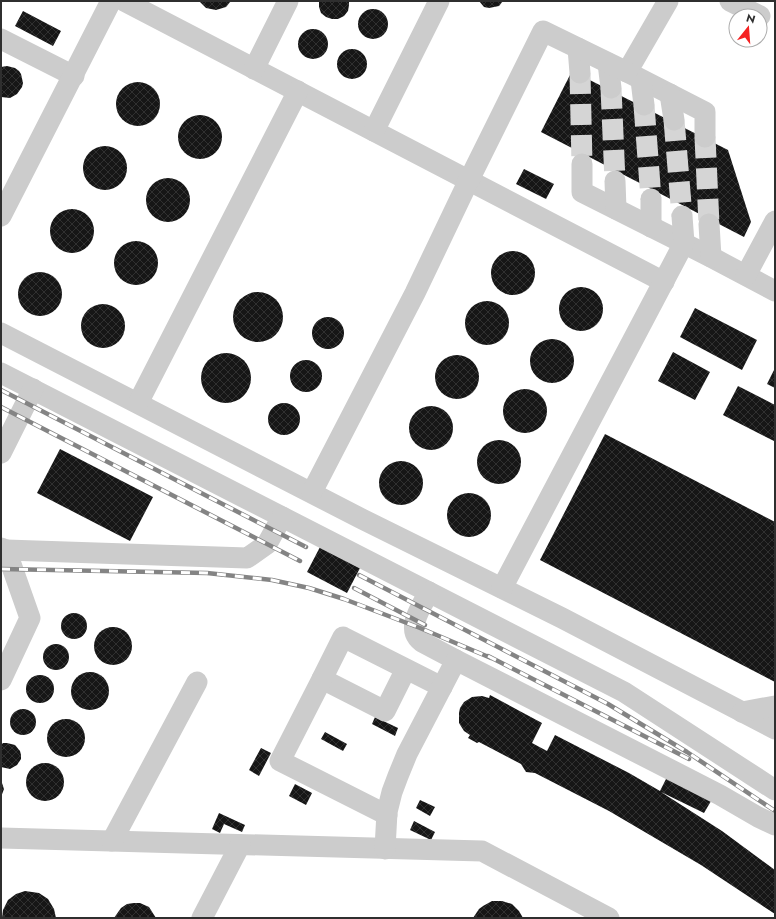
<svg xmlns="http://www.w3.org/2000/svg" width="776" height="919" font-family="Jost,sans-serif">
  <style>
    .building { fill: url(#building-cross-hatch) }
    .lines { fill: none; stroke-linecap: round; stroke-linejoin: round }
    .minor-tunnel { stroke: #d5d5d5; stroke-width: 21; stroke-dasharray: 21 10; stroke-linecap: butt }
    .minor { stroke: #ccc; stroke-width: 21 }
    .rail-casing { stroke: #848484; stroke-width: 4.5 }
    .rail { stroke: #fff; stroke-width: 3; stroke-dasharray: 9; stroke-linecap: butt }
  </style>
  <defs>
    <pattern id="building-cross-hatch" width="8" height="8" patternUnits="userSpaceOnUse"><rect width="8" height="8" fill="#161616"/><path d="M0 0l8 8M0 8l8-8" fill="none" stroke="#303030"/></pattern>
  </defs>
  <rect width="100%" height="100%" fill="#fff"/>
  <!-- building -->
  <g class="building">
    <path d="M199,1H231L226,7L216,10L206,8Z"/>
    <path d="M319,1H349V5L348,11L344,16L338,19H332L326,17L321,13L319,7Z"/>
    <path d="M479,1H503L499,6L489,8L484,7Z"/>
    <circle cx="373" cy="24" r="15"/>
    <path d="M23,11L61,31L53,46L15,26Z"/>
    <circle cx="313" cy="44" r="15"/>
    <circle cx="352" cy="64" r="15"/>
    <path d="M7,66L15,68L19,71L21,74L23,83L22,87L17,94L10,98L1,97V67Z"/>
    <path d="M572,71L728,150L751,222L744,237L541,132Z"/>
    <circle cx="138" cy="104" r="22"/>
    <circle cx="200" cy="137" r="22"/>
    <circle cx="105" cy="168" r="22"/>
    <path d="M524,169L554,184L546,199L516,184Z"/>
    <circle cx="168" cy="200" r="22"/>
    <circle cx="72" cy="231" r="22"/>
    <circle cx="136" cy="263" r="22"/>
    <circle cx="513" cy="273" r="22"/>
    <circle cx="40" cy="294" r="22"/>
    <circle cx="581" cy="309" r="22"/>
    <circle cx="258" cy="317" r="25"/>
    <circle cx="487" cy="323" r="22"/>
    <circle cx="103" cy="326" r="22"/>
    <path d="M695,308L757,340L742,370L680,337Z"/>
    <circle cx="328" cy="333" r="16"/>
    <circle cx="552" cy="361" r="22"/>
    <path d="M673,352L710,372L695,400L658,381Z"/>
    <circle cx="226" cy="378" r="25"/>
    <circle cx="457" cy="377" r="22"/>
    <circle cx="306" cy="376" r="16"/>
    <path d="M775,368V388L767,384Z"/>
    <path d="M738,386L775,405V438L774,441L723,415Z"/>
    <circle cx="525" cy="411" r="22"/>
    <circle cx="284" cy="419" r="16"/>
    <circle cx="431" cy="428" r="22"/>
    <path d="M605,434L775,522V682L540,560Z"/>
    <circle cx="499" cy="462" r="22"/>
    <path d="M60,449L153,497L130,541L37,493Z"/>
    <circle cx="401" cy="483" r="22"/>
    <circle cx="469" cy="515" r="22"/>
    <path d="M320,547L360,568L347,593L307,572Z"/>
    <circle cx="74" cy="626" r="13"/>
    <circle cx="113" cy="646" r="19"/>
    <circle cx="56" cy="657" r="13"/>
    <circle cx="90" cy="691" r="19"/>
    <circle cx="40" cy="689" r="14"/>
    <path d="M490,695L542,723L532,743L547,751L555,735L629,773L660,791L669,773L714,796L704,813L661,792L722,831L775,870V914L701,865L609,811L535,773L526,772L521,764L479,742L477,743L468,738L470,735L464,731L459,723V713L460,708L464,702L472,697L482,696L489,698Z"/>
    <circle cx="23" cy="722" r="13"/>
    <path d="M375,717L398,728L395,736L372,724Z"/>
    <circle cx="66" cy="738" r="19"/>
    <path d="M325,732L347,744L343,751L321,739Z"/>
    <path d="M3,743H7L15,745L20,751L21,755V759L17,765L10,769L1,767V745Z"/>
    <path d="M261,748L271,753L259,776L249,770Z"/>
    <circle cx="45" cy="782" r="19"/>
    <path d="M1,780L4,789L1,797Z"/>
    <path d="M295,784L312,793L306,805L289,796Z"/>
    <path d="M420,800L435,807L430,816L416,808Z"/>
    <path d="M219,813L245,825L242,832L224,824L220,833L212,829Z"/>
    <path d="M414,821L435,832L431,840L410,830Z"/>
    <path d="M25,891L39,893L48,899L54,909L56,918H2L3,910L8,900L16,894Z"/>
    <path d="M492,901H502L512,904L519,911L523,918H473L479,909L483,906Z"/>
    <path d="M134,903H140L149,907L156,918H114L121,908L127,904Z"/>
  </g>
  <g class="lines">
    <!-- minor-tunnel -->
    <g class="minor-tunnel">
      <path d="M580,73L582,164"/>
      <path d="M611,88L615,181"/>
      <path d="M644,105L651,199"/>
      <path d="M674,120L682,216"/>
      <path d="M705,137L709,224"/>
    </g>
    <!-- minor -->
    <g class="minor">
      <path d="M124,1L664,282"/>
      <path d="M668,1L627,72L705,112V137"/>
      <path d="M730,1L760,16"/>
      <path d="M1,39L74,76"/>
      <path d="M578,48L580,73"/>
      <path d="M608,63L611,88"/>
      <path d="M254,69L288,1"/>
      <path d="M641,80L644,105"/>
      <path d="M670,94L674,120"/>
      <path d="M374,131L439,1"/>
      <path d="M582,164V192L711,257L775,291"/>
      <path d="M615,181L616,209"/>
      <path d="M1,216L111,1"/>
      <path d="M709,224L711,257"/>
      <path d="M651,227V199"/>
      <path d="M746,275L775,221"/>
      <path d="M1,333L362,519L562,618L775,729"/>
      <path d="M1,373L624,692L775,790"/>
      <path d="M138,403L298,91"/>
      <path d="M1,453L33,389"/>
      <path d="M312,492L415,293L469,180L543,31L627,72"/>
      <path d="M1,548L6,550L30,618L1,680"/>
      <path d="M6,550L247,558L267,544L282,517"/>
      <path d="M502,588L684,243L682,216"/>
      <path d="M429,592C421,607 405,629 422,642L456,660"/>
      <path d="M406,669L385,711L322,679L343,637L442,687"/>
      <path d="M322,679L280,761L387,815"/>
      <path d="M742,712L775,706"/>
      <path d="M1,838L482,851L609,918"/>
      <path d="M112,841L197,682"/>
      <path d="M385,849L387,812L392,792L398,776L407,754L456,660L720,795L758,817L775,825"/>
      <path d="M202,918L240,845"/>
    </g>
    <!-- rail casing -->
    <g class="rail-casing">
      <g id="rail">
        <path d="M1,390L306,547"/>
        <path d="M1,407L300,561"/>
        <path d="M1,569L207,573L272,580L309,588L344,599L420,628L491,658"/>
        <path d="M359,575L608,704L687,752L775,811"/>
        <path d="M354,588L425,625"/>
        <path d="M488,656L689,759"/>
      </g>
    </g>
    <!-- rail -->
    <use href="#rail" class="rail"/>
  </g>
  <!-- border -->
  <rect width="776" height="919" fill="none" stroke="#2f2f2f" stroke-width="4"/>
  <!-- north arrow -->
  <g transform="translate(748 28) rotate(17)"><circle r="19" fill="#ffffff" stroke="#acacac"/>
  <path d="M0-3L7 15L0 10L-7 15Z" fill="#f52122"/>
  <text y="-6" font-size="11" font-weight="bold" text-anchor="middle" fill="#2f2f2f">N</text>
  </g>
</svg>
